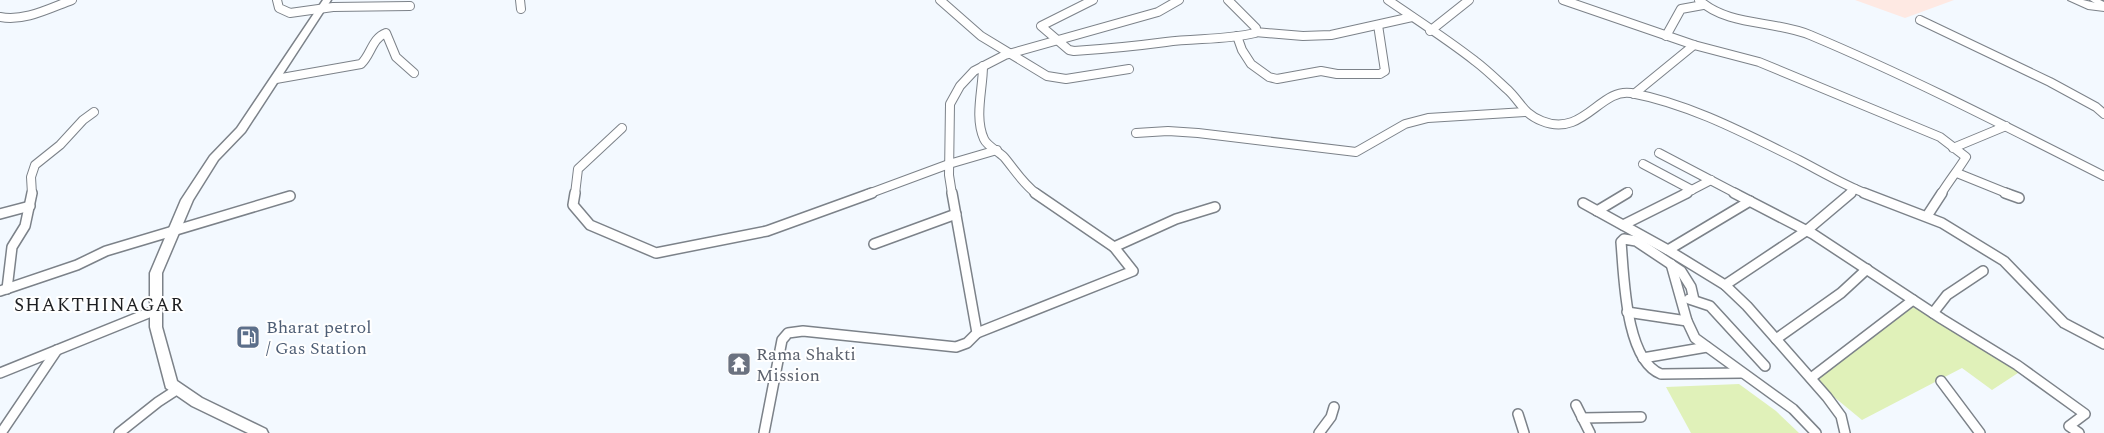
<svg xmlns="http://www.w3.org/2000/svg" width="2104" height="433" font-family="Spectral,serif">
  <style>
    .commercial { fill: #fee9e3 }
    .green { fill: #e0f1b9 }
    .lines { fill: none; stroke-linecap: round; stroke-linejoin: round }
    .minor-far1-casing { stroke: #7c8289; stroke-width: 10 }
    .minor-casing { stroke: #7c8289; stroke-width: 12 }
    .tertiary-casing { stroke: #7c8289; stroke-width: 3 }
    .trunk-casing { stroke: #7c8289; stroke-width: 2 }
    .minor-far1 { stroke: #fff; stroke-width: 8 }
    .minor { stroke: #fff; stroke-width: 9 }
    .tertiary { fill: #fff; fill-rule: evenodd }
    .trunk { fill: #fff; fill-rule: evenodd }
    .labels { text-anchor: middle; stroke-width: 4; stroke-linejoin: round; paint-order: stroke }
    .service-label { font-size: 18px; fill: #4e5e75; stroke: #fff; text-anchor: start }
    .worship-label { font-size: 18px; fill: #5b616d; stroke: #fff; text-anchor: start }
    .neighbourhood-label { font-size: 19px; letter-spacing: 1px; fill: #1d1f22; stroke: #fff }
  </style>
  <rect width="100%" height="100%" fill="#f3f9ff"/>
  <!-- commercial -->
  <path class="commercial" d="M1855,0H1954L1905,18Z"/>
  <!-- green -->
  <g class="green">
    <path d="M1913,303L2021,371L1992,390L1962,368L1862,420L1811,378Z"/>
    <path d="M1739,384L1776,411L1799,433H1691L1666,387Z"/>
  </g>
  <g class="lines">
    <!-- minor-far1 casing -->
    <g class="minor-far1-casing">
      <g id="minor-far1">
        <path d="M277,0L279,8L290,13L333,7L410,6"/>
        <path d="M520,0L521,9"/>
        <path d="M940,0L981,36L1047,76L1066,79L1129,69"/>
        <path d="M1093,0L1041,26L1069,50L1074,51C1105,49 1136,46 1166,42C1196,38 1226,40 1255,33L1256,28L1228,0"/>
        <path d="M1388,0C1417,20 1447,39 1475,61C1487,70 1498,81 1509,91C1522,104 1523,113 1542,121C1583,138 1600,88 1631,93C1690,104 1746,134 1799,160C1822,172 1844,185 1867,194"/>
        <path d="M1563,0L1694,45L1759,62L1940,137L1966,157C1958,170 1949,181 1941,194"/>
        <path d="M1699,0C1729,27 1774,20 1810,35C1910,77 2007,127 2104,176"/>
        <path d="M0,17C24,22 50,8 72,0"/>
        <path d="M1920,20L2050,82L2096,107L2104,114"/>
        <path d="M1430,31L1469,0"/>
        <path d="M1255,32L1303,36L1331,35L1412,17"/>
        <path d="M1237,36L1242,50L1251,64L1269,77L1277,79L1321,71L1337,74H1380L1385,71L1378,25"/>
        <path d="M1666,36L1681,9L1703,5"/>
        <path d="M983,66C983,89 974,117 984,139C987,146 998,151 1004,157C1015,170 1023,184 1037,194"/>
        <path d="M276,79L361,64C371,55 372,38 386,33L396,57L414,73"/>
        <path d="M1634,94L1694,45"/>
        <path d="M1136,133L1168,131L1198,133L1356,152L1405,124L1428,118L1525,112"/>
        <path d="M1953,148L2006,126"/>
        <path d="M1659,153L1737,194"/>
        <path d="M1643,164L1692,190"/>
        <path d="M1957,173L2009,194"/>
        <path d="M32,194L31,177L35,165L60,145L83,120L94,112"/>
        <path d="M575,194L578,169L622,128"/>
        <path d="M868,194L949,164L997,150"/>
        <path d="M952,194L949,175L950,104L960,86L974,71L1005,55L1158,12L1179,0"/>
        <path d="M1625,194L1628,192"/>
        <path d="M1684,194L1711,180"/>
        <path d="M1849,194L1855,189"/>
      </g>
    </g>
    <!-- minor casing -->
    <g class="minor-casing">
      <g id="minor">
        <path d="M575,193L573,205L590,225L656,253L767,231L872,193"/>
        <path d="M1734,193L1813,234L1942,319L2017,365L2085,414L2069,426L2079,433"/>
        <path d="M1864,193L1942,223L2004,261L2064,323L2104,344"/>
        <path d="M2005,193L2019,198"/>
        <path d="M1583,203L1668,250L1725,285L1747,306L1827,397L1841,416L1845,433"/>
        <path d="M1597,211L1627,193"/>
        <path d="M0,214L30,206"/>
        <path d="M1927,216L1942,193"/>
        <path d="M1623,225L1687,193"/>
        <path d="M874,244L956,214"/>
        <path d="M1114,247L1176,219L1215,207"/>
        <path d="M1668,250L1750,201"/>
        <path d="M1671,264L1687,321L1695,338L1793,409L1816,433"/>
        <path d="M1725,285L1806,231L1851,193"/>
        <path d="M7,289L12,247L25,226L32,193"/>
        <path d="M0,291L77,265L106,251L290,196"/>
        <path d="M1689,299L1710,306L1765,366"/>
        <path d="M1694,300L1691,287L1681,271L1636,241L1624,239L1621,242C1624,275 1625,360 1661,374L1742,373"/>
        <path d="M1627,312L1687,321"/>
        <path d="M1933,313L1947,295L1983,271"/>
        <path d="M977,333L1133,271L1114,247L1035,193"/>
        <path d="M1776,339L1841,293L1867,269"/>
        <path d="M1643,358L1707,347"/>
        <path d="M0,373L156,310"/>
        <path d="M1811,378L1913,300"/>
        <path d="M1941,381L1980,433"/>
        <path d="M1576,405L1590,433"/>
        <path d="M1518,414L1524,433"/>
        <path d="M1582,418L1641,417"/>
        <path d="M1,433L57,350"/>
        <path d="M119,433L158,402L178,389"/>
        <path d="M764,433L782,340L788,333L803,331L956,347L967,343L977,333L952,193"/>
        <path d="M1319,433L1331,417L1334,407"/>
      </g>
    </g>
    <!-- tertiary casing -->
    <g class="tertiary-casing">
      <g id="tertiary">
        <path d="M323,0H331L245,132L218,160L193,200L162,273V327L177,381L202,398L266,429L268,433H248L192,406L166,388L150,327V273L181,200L210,156L237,128Z"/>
        <path d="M2090,0H2100L2104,2V9Z"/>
      </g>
    </g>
    <!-- trunk casing -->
    <g class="trunk-casing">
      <path id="trunk" d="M2068,0H2083L2104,5V11L2088,9Z"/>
    </g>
    <!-- minor-far1 -->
    <use href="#minor-far1" class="minor-far1"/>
    <!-- minor -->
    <use href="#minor" class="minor"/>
    <!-- tertiary -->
    <use href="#tertiary" class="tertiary"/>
    <!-- trunk -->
    <use href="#trunk" class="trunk"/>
  </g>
  <!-- icons -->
  <defs>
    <g id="fuel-square" transform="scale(1.25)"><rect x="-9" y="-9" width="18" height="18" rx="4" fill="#5c6f8a" stroke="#fff"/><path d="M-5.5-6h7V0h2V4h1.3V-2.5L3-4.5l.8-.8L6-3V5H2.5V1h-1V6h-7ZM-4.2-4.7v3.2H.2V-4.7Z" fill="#fff"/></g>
    <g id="temple-square" transform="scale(1.25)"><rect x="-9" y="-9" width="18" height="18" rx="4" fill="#6b7280" stroke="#fff"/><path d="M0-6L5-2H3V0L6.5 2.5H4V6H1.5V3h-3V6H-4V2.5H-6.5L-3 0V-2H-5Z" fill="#fff"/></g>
  </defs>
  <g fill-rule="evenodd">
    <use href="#fuel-square" x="248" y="337"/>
    <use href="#temple-square" x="739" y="364"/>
  </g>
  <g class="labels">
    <!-- service labels -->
    <g class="service-label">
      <text x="266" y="333">Bharat petrol<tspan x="266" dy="21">/ Gas Station</tspan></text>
    </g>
    <!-- worship labels -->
    <g class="worship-label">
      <text x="756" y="360">Rama Shakti<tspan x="756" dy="21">Mission</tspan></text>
    </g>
    <!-- neighbourhood labels -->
    <g class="neighbourhood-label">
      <text x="99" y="311">SHAKTHINAGAR</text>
    </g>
  </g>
</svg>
